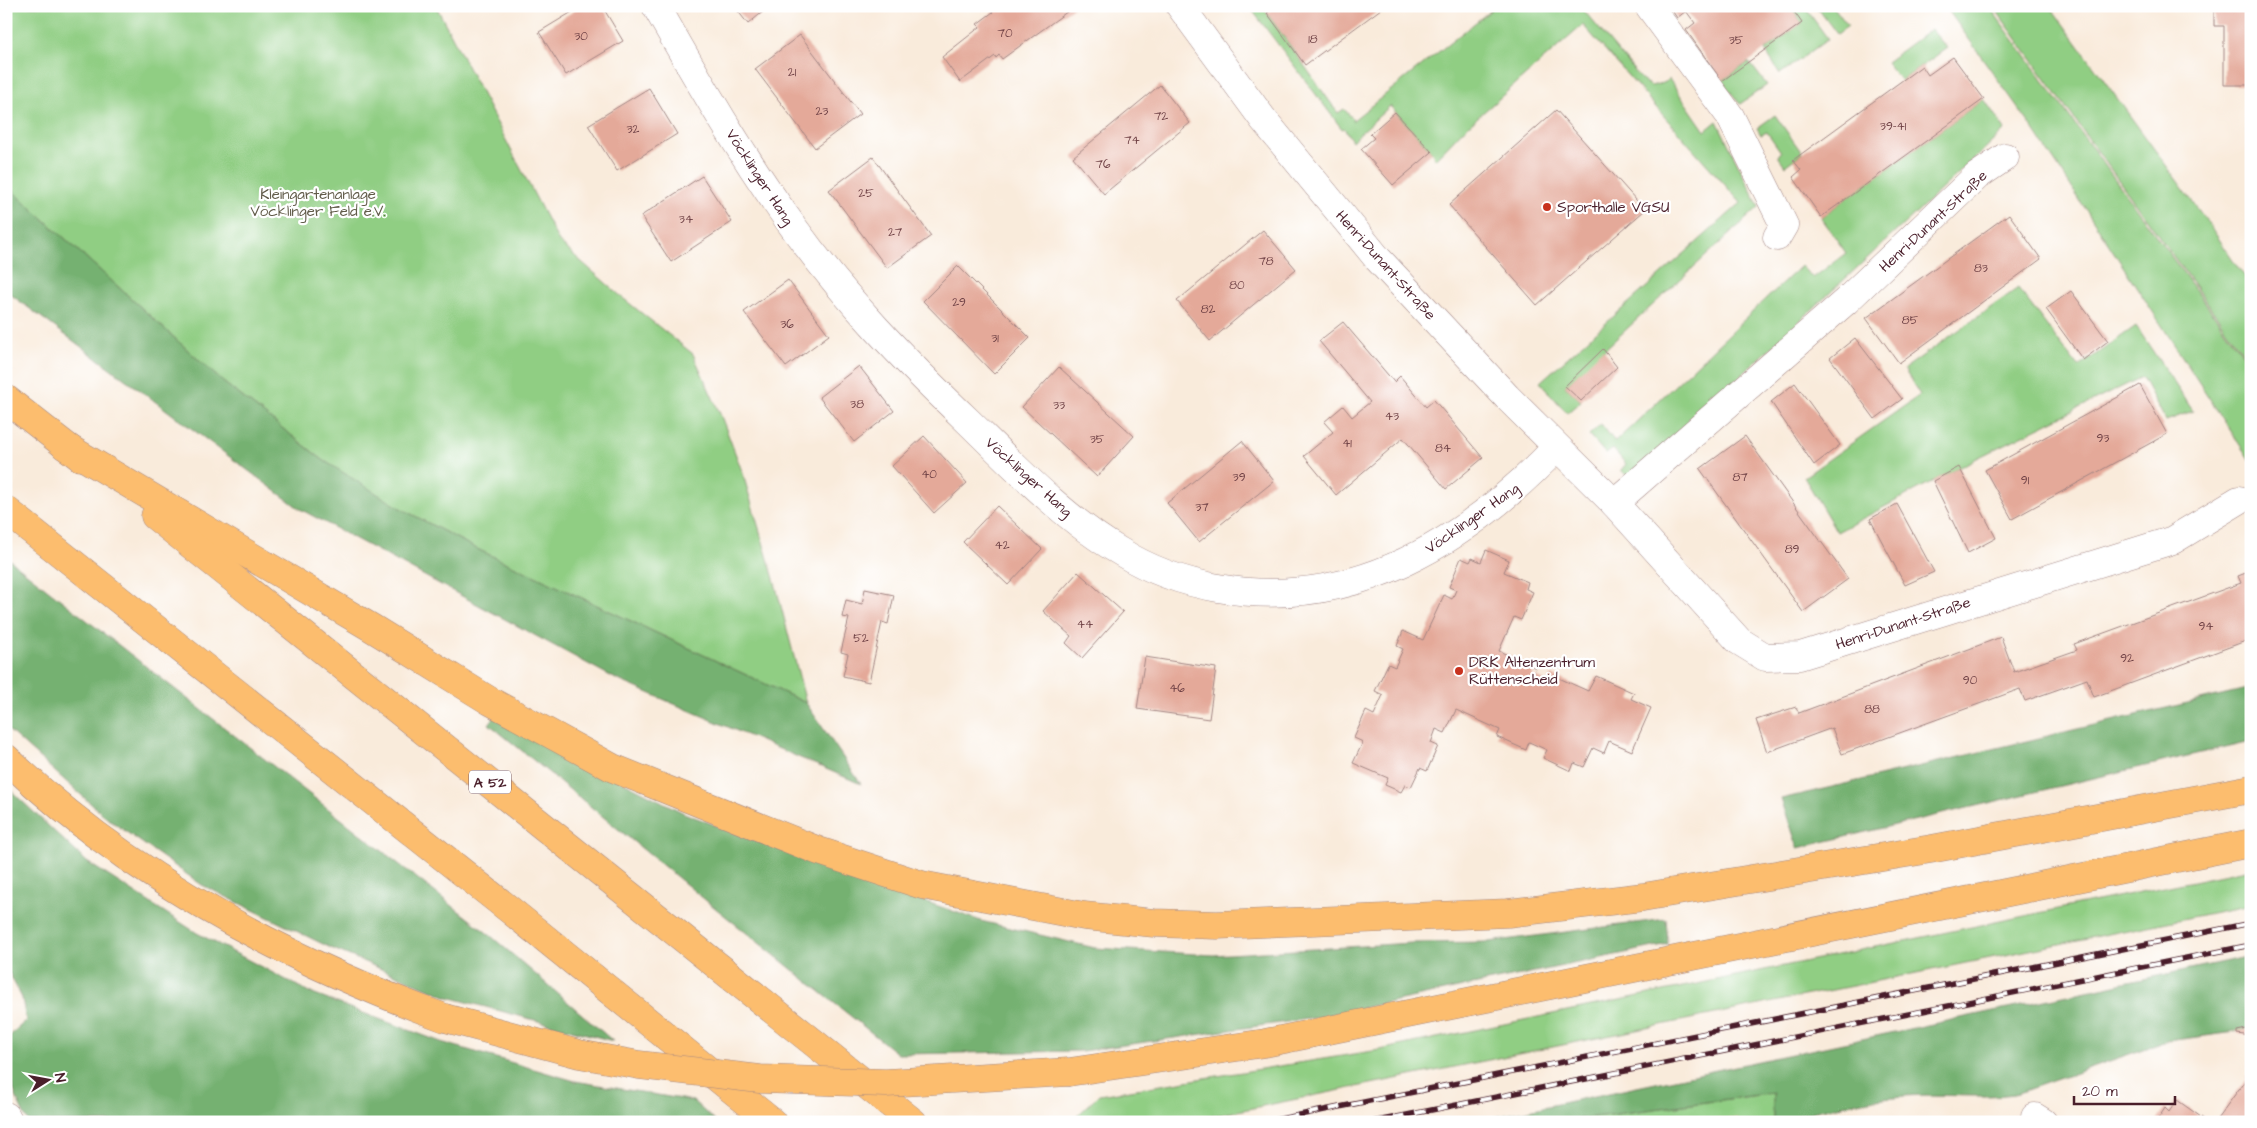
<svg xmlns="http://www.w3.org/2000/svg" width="2257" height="1128" font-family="'Architects Daughter',sans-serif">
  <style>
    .green { fill: #90ce83; stroke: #6d7657 }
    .forest { fill: #74b171; stroke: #5f684e }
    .building { fill: #e4a999 }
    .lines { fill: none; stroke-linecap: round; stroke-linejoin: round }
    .minor-casing { stroke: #a28583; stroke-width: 29 }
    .motorway-casing { stroke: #a28583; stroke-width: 29 }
    .minor { stroke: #fff; stroke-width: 28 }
    .motorway { stroke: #fcbd6e; stroke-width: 28 }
    .rail-casing { stroke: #4a1f2b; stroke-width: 5.5 }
    .rail { stroke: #fff; stroke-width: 4; stroke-dasharray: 11; stroke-linecap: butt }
    .motorway-bridge-casing { stroke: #a28583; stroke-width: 29; stroke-linecap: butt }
    .motorway-bridge { stroke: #fcbd6e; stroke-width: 28 }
    .poi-dot { fill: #c8321e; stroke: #fff; stroke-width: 2 }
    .labels { text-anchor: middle; stroke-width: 4.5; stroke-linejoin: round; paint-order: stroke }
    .number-label { font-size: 12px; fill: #704246 }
    .shield { fill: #fff; stroke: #80626b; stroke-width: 1 }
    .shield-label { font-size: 14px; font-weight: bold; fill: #4a1f2b }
    .street-label { font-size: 15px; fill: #4a1f2b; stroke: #fff }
    .park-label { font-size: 15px; fill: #625c4a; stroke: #fff }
    .poi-label { font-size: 15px; fill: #4a1f2b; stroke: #fff; text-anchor: start }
  </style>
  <rect width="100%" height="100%" fill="#fff"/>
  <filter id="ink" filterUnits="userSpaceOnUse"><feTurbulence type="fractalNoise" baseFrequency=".02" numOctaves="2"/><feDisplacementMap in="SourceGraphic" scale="10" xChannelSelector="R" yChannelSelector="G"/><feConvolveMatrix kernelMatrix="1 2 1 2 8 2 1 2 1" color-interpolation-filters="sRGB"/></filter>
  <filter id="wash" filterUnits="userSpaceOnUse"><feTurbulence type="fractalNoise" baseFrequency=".0096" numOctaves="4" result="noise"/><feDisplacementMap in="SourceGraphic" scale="20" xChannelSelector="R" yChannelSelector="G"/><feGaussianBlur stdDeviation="1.12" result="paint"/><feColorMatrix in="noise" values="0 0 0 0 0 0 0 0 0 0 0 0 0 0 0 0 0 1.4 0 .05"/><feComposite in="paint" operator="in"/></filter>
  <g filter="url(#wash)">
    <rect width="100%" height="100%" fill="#f9ebdb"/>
    <!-- green -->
    <g class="green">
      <path d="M6,6H436L559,242L624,299L693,354L721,416L742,471L774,579L806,703L475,548L400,508L354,481L323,460L223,382L6,185Z"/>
      <path d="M1249,6H1262L1338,113L1344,109L1353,119L1352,121L1496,6H1580L1643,81L1651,86L1663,83L1669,79L1705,131L1717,121L1759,207L1565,386L1581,401L1567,413L1540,382L1741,203L1583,25L1462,131L1435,159L1432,152L1390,106L1352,141L1344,128L1342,129Z"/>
      <path d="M1790,6H1804L1828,39L1780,74L1765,50L1802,23Z"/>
      <path d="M1816,6H1833L1848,26L1837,34Z"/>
      <path d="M1945,6H1989L2251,366V462L2032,127Z"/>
      <path d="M1993,6H2050L2208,223L2251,286V364Z"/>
      <path d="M1931,29L1947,48L1901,81L1886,62Z"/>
      <path d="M1749,62L1767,85L1740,104L1722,81Z"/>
      <path d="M1984,99L2005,130L1630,479L1621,470L1626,464L1613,449L1606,454L1589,435L1601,424L1615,442L1801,266L1813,278L1846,253L1821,217Z"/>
      <path d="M1775,115L1802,153L1785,166L1778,156L1781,152L1767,132L1761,135L1757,128Z"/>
      <path d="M2018,288L2078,367L2136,326L2193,411L2166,421L2142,377L1975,459L1837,532L1804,477L1920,395L1904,369Z"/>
      <path d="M2251,869V905L1184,1122H1071L1099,1095L1379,1050Z"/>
      <path d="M1774,1093L1773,1122H1556Z"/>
    </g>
    <!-- forest -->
    <g class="forest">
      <path d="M6,185L223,382L323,460L400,508L475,548L806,703L861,784L616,679L300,509L6,291Z"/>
      <path d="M6,557L491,936L613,1041L448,997L331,948L202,885L108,819L6,728Z"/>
      <path d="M2251,688V741L1798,848L1781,799Z"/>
      <path d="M495,716L684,813L793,855L981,921L1095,948L1213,955L1411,943L1489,942L1666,919L1668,944L1315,1018L1082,1051L898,1054L709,903L489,724Z"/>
      <path d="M6,786L87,862L197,933L315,995L441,1042L575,1081L693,1101L716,1122H29C18,1108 2,1062 6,1044C8,1035 19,1027 26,1021L22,998L8,971L6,962Z"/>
      <path d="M2251,956V1030L2167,1041L2015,1094C1978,1099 1941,1093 1904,1096C1859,1099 1817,1111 1773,1122V1093L1557,1122H1473Z"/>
    </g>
    <g id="blocks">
      <!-- building -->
      <g class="building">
        <path d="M582,6H602L623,41L566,75L539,32Z"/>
        <path d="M734,6H770L748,24Z"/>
        <path d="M991,6H1075L1002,59L999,55L996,58L995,56L960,82L942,57L980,27L977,24L993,12L989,8Z"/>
        <path d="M1277,6H1385L1305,65L1267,13Z"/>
        <path d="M1669,6H1790L1802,23L1722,81L1686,30L1695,23L1686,11L1677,18Z"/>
        <path d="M2214,6H2251V85H2224V26H2214Z"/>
        <path d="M800,35L860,114L815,148L755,69Z"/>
        <path d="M1953,57L1984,99L1821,217L1793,177L1801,170L1793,160L1922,66L1928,75Z"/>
        <path d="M1160,85L1190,123L1104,194L1073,157Z"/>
        <path d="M649,88L677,134L617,171L588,125Z"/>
        <path d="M1556,110L1645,210L1537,305L1449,205Z"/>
        <path d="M1395,112L1432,152L1393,185L1361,149L1374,138L1370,134Z"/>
        <path d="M873,157L931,236L887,268L829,190Z"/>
        <path d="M702,176L732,222L671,262L641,216Z"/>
        <path d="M2009,214L2041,259L1899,363L1866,318Z"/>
        <path d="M1263,230L1296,269L1210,341L1177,301Z"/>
        <path d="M958,266L1030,338L994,374L923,301Z"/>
        <path d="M788,280L829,335L786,367L744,312Z"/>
        <path d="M2071,291L2108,341L2083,360L2046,309Z"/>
        <path d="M1343,322L1394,382L1400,376L1426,407L1434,400L1483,458L1446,489L1403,438L1336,495L1304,456L1333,432L1324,422L1343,406L1352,417L1370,402L1319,341Z"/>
        <path d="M1855,338L1902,399L1875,419L1830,358Z"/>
        <path d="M1603,349L1617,367L1581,401L1565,386Z"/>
        <path d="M859,366L894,411L854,442L819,397Z"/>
        <path d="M1059,367L1134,436L1097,477L1022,407Z"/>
        <path d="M1795,383L1840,445L1814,465L1771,402Z"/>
        <path d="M2140,385L2167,434L2012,519L1985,470Z"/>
        <path d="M924,436L967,483L934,513L892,466Z"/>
        <path d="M1745,436L1848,579L1803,612L1700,469Z"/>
        <path d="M1242,441L1274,481L1199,542L1167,503Z"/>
        <path d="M1959,467L1996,538L1968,553L1933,481Z"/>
        <path d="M1897,504L1934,572L1905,585L1870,519Z"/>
        <path d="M997,506L1042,549L1008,585L963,542Z"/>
        <path d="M1486,550L1509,560L1504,572L1528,582L1526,589L1533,592L1521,620L1514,617L1499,651L1536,668L1532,675L1548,683L1552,675L1588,691L1596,676L1634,693L1631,699L1651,708L1632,751L1609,741L1604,753L1593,748L1584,767L1574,763L1571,771L1543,758L1547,750L1529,742L1526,750L1497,737L1500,730L1456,710L1445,733L1436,729L1431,743L1438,746L1427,771L1420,768L1411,787L1405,785L1401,792L1385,785L1388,778L1353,763L1363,742L1354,738L1366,711L1374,715L1383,695L1375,691L1388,664L1395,667L1403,649L1397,646L1403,631L1423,640L1444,595L1452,599L1456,590L1449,587L1461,558L1470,562L1472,558L1481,562Z"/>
        <path d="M2251,571V606L2249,607L2251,613V639L2094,697L2087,679L2025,701L2020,689L1842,754L1832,728L1767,752L1756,720L1796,707L1799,713L2001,637L2014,672L2077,650L2074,644L2241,583L2238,576Z"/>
        <path d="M1078,572L1123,612L1082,658L1066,643L1071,636L1043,611Z"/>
        <path d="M865,589L894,595L888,624L882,622L869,682L843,676L848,654L841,652L849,618L842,617L846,600L862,604Z"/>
        <path d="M1145,657L1216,668L1209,719L1137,709Z"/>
        <path d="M2251,1028V1036L2237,1034V1031Z"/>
        <path d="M2251,1070V1122H2215L2247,1078L2246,1077Z"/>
        <path d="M2177,1100L2208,1122H2156L2165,1108L2169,1112Z"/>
        <path d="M1716,1118L1737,1119V1122H1716Z"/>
      </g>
    </g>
  </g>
  <g filter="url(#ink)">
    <use href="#blocks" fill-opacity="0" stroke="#a28583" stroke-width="1"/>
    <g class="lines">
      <!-- minor casing -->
      <g class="minor-casing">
        <g id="minor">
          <path d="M656,6C699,82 743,158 794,228C845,299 906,362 969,422C1013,465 1068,522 1121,552C1150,570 1184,582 1218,588C1352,612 1466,542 1556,448"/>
          <path d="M1180,6L1263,119L1378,259L1507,397L1614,503L1739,641L1765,657L1800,656L2173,540L2239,500"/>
          <path d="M1649,6L1730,116L1784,225L1777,237"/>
          <path d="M1614,503L1846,301L1977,176L2005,157"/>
          <path d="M6,1116L9,1122"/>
          <path d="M2035,1117L2043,1122"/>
        </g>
      </g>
      <!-- motorway casing -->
      <g class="motorway-casing">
        <g id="motorway">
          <path d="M6,399L80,457"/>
          <path d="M65,446L372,628L490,701L613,768L819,851L922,885L1084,916L1154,923L1217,925L1508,913L1643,897L1931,849L2251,789"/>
          <path d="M6,510L510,910L772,1122"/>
          <path d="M155,516L913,1122"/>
          <path d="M6,758C130,878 284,959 445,1018"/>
          <path d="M1069,1072L1265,1043L2251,843"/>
        </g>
      </g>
      <!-- minor -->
      <use href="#minor" class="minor"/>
      <!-- motorway -->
      <use href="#motorway" class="motorway"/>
      <!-- rail casing -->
      <g class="rail-casing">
        <g id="rail">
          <path d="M1265,1122L2251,923"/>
          <path d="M1372,1122L2251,945"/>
        </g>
      </g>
      <!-- rail -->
      <use href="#rail" class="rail"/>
      <!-- motorway-bridge casing -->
      <g class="motorway-bridge-casing">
        <path id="motorway-bridge" d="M445,1018L579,1054L639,1065L760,1079L886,1083L1069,1072"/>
      </g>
      <!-- motorway-bridge -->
      <use href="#motorway-bridge" class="motorway-bridge"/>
    </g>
  </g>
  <!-- markers -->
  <g class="poi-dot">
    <circle cx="1547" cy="207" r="5"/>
    <circle cx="1459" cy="671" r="5"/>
  </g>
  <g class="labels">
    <!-- number labels -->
    <g class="number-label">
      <text x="1005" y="37">70</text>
      <text x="581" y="40">30</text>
      <text x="1313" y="43">18</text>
      <text x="1736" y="44">35</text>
      <text x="792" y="76">21</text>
      <text x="822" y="115">23</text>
      <text x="1161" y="120">72</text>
      <text x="1893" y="130">39-41</text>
      <text x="633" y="133">32</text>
      <text x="1132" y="144">74</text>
      <text x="1103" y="168">76</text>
      <text x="866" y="197">25</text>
      <text x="686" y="223">34</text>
      <text x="895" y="236">27</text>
      <text x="1266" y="265">78</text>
      <text x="1981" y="272">83</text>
      <text x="1237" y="289">80</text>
      <text x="959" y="306">29</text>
      <text x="1208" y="313">82</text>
      <text x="1910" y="324">85</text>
      <text x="787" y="328">36</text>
      <text x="995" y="342">31</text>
      <text x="857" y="408">38</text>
      <text x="1059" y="409">33</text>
      <text x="1392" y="420">43</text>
      <text x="2103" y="442">93</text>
      <text x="1097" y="443">35</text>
      <text x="1347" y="447">41</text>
      <text x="1443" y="452">84</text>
      <text x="929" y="478">40</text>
      <text x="1239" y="481">39</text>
      <text x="1740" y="481">87</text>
      <text x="2025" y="484">91</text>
      <text x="1202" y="511">37</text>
      <text x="1002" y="549">42</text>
      <text x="1792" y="553">89</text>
      <text x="1085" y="628">44</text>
      <text x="2206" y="630">94</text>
      <text x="861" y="642">52</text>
      <text x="2127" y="662">92</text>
      <text x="1970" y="684">90</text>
      <text x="1177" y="692">46</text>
      <text x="1872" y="713">88</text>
    </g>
    <!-- shield labels -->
    <rect class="shield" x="469" y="770.5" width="42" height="23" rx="4"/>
    <g class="shield-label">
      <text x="490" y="787">A 52</text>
    </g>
    <!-- street labels -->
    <g class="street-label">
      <text transform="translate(760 177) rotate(57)" y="5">Vöcklinger Hang</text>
      <text transform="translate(1933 221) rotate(-43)" y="5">Henri-Dunant-Straße</text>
      <text transform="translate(1386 265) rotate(48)" y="5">Henri-Dunant-Straße</text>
      <text transform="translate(1029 477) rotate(42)" y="5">Vöcklinger Hang</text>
      <text transform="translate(1472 518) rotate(-35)" y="5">Vöcklinger Hang</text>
      <text transform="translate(1903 623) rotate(-18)" y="5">Henri-Dunant-Straße</text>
    </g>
    <!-- park labels -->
    <g class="park-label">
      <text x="318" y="199">Kleingartenanlage<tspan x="318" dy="17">Vöcklinger Feld e.V.</tspan></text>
    </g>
    <!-- poi labels -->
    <g class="poi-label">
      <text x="1557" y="212">Sporthalle VGSU</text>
      <text x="1469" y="667">DRK Altenzentrum<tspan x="1469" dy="17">Rüttenscheid</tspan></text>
    </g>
  </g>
  <!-- margin -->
  <rect width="2257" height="1128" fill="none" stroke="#fff" stroke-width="25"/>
  <!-- north arrow -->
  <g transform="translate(48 1080) rotate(79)" stroke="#ffffff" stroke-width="4" paint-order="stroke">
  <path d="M0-4L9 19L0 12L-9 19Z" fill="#4a1f2b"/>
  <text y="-8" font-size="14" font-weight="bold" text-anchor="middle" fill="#4a1f2b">N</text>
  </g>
  <!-- scale -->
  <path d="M2074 1096v8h101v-8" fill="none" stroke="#4a1f2b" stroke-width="2.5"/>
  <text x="2082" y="1096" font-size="15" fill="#4a1f2b" stroke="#ffffff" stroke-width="4" paint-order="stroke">20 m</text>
</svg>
